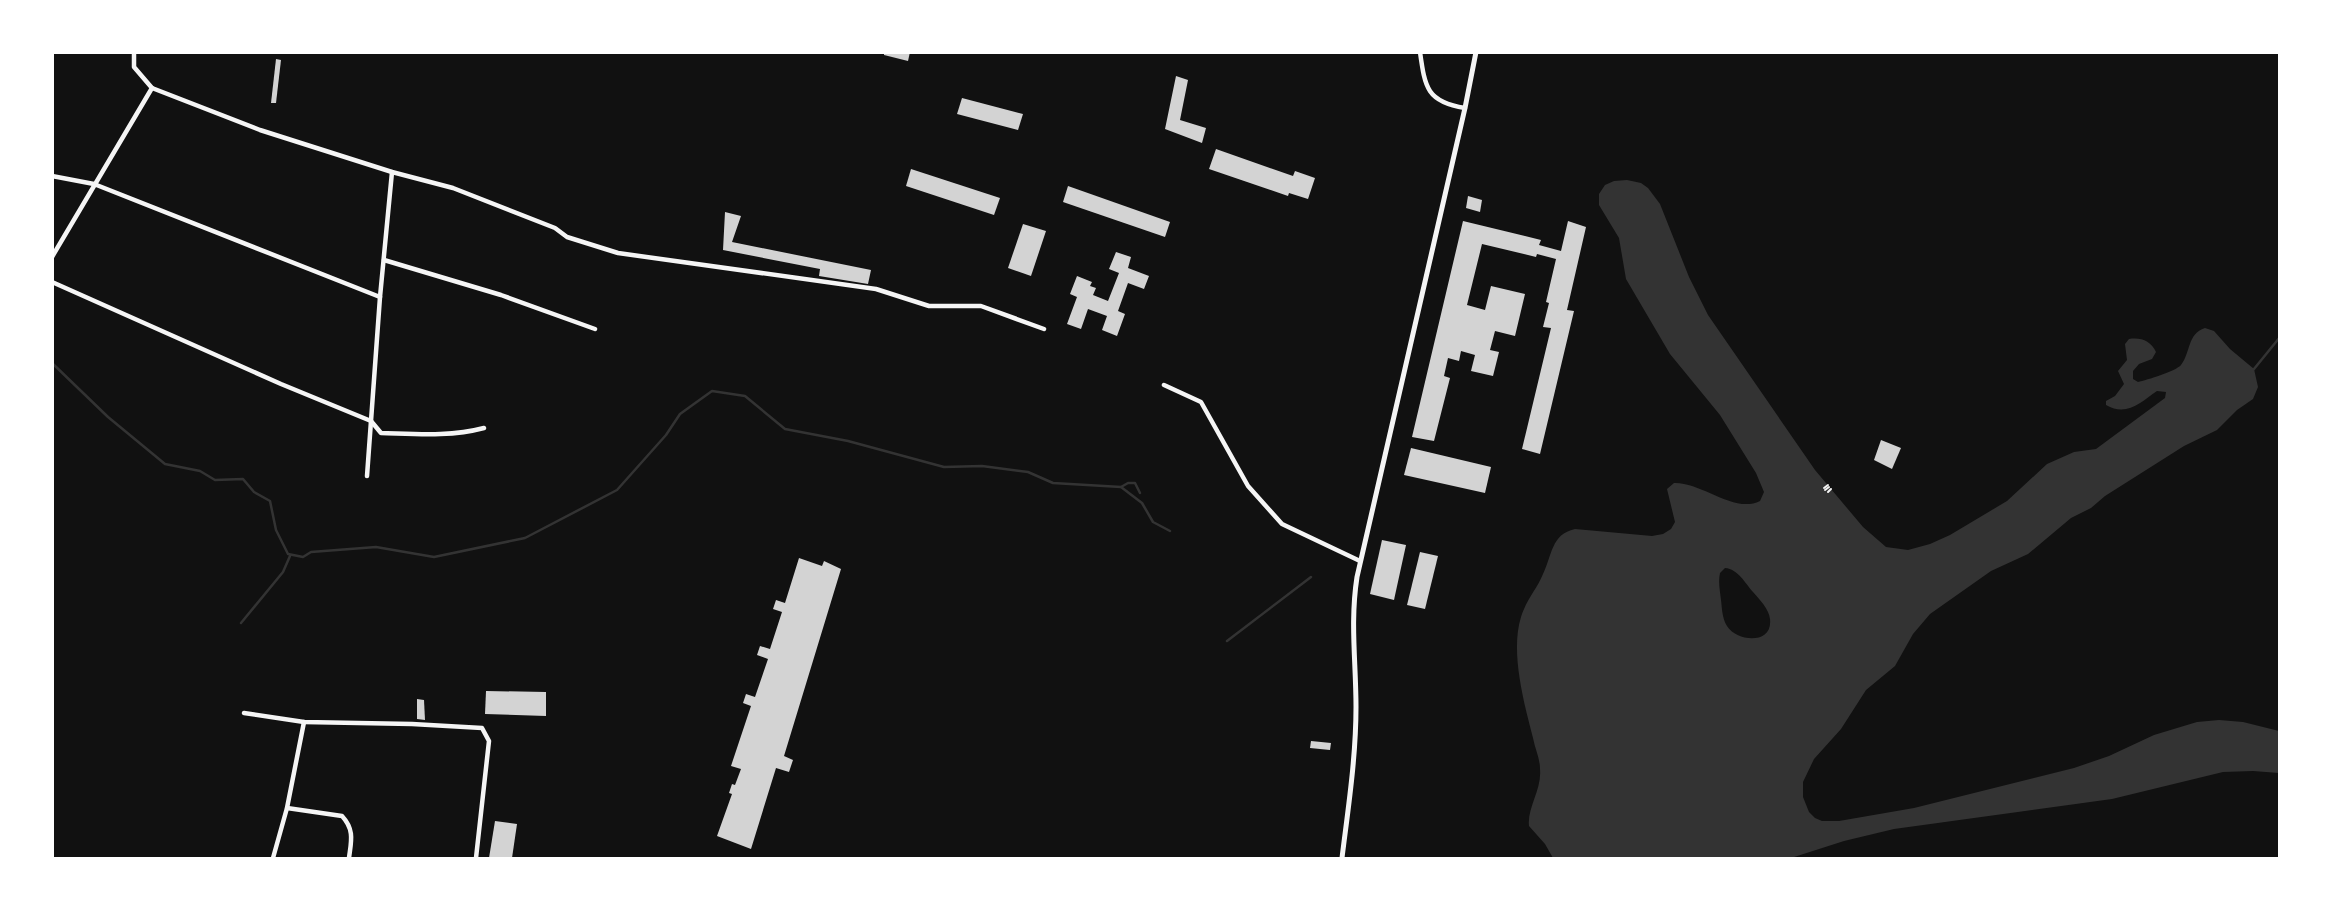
<svg xmlns="http://www.w3.org/2000/svg" width="2332" height="911" font-family="'Noto Serif',serif">
  <style>
    .water { fill: #333; fill-rule: evenodd }
    .lines { fill: none; stroke-linecap: round; stroke-linejoin: round }
    .stream { stroke: #333; stroke-width: 2.5 }
    .building { fill: #d3d3d3 }
    .path { stroke: #f5f5f5; stroke-width: 2 }
    .minor { stroke: #f5f5f5; stroke-width: 4.5 }
    .tertiary { stroke: #f5f5f5; stroke-width: 5 }
  </style>
  <rect width="100%" height="100%" fill="#111"/>
  <!-- water -->
  <path class="water" d="M1627,180L1641,183L1648,188L1660,204L1689,277L1708,315L1815,470L1863,527L1886,547L1908,550L1930,544L1950,535L2007,501L2047,464L2074,452L2096,449L2165,398L2166,392L2157,391C2141,402 2127,417 2106,405V401L2115,396L2124,384L2118,371L2127,360L2125,344L2129,339C2141,337 2151,341 2156,352L2152,359L2139,364L2133,371V379L2138,382C2147,380 2176,371 2181,365C2191,352 2187,334 2205,328L2214,331L2230,349L2254,369L2258,387L2253,399L2237,410L2217,430L2184,446L2105,496L2091,508L2071,518L2028,554L1991,571L1930,614L1913,634L1895,666L1866,690L1841,729L1814,759L1803,782V797L1809,812L1815,818L1822,821H1839L1914,808L2074,768L2109,756L2154,735L2197,722L2219,720L2243,722L2279,731V773L2253,771L2223,772L2112,799L1894,829L1844,841L1791,858H1553L1545,844L1529,826C1527,807 1542,790 1540,769C1540,758 1535,749 1533,738C1524,703 1510,652 1521,617C1526,600 1537,589 1543,574C1552,556 1551,534 1575,529L1652,536L1663,534L1671,529L1675,522L1667,489L1674,483C1702,482 1734,514 1760,501L1764,492L1756,473L1720,415L1670,354L1626,279L1619,238L1599,205V194L1605,185L1614,181ZM1725,568C1738,569 1745,583 1753,592C1760,600 1769,609 1770,619C1773,645 1737,642 1727,626C1722,618 1722,608 1721,600C1720,591 1718,582 1720,573Z"/>
  <g class="lines">
    <!-- stream -->
    <g class="stream">
      <path d="M52,363L108,417L165,464L200,471L215,480L243,479L254,492L270,501L276,530L288,554L303,557L311,552L376,547L434,557L525,538L617,490L666,435L680,414L712,391L745,396L785,429L848,441L944,467L982,466L1028,472L1053,483L1121,487L1142,503L1153,522L1170,531"/>
      <path d="M2254,369L2280,337"/>
      <path d="M1121,487L1128,483H1135L1140,493"/>
      <path d="M241,623L283,572L290,556"/>
      <path d="M1227,641L1311,577"/>
    </g>
  </g>
  <!-- building -->
  <g class="building">
    <path d="M884,52H910L908,61L884,55Z"/>
    <path d="M276,59L281,60L276,103H271Z"/>
    <path d="M1176,76L1188,80L1180,120L1206,128L1202,143L1165,129Z"/>
    <path d="M962,98L1023,114L1018,130L957,114Z"/>
    <path d="M1216,149L1293,176L1295,171L1315,178L1308,199L1289,193L1288,196L1209,169Z"/>
    <path d="M911,169L1000,198L994,215L906,186Z"/>
    <path d="M1068,186L1170,222L1165,237L1063,202Z"/>
    <path d="M1468,196L1482,200L1480,212L1466,208Z"/>
    <path d="M725,212L741,216L732,242L871,270L868,284L819,276L820,269L723,250Z"/>
    <path d="M1463,221L1541,240L1539,245L1561,251L1568,221L1586,227L1567,310L1574,311L1540,454L1522,449L1551,328L1543,327L1549,303L1546,302L1556,259L1537,254L1536,257L1482,244L1467,305L1485,310L1491,286L1525,294L1515,336L1495,331L1490,350L1499,352L1493,376L1471,371L1475,355L1461,351L1459,361L1448,358L1444,376L1450,378L1434,441L1412,437Z"/>
    <path d="M1023,224L1046,231L1031,276L1008,268Z"/>
    <path d="M1116,252L1131,257L1128,268L1149,276L1144,289L1128,283L1118,311L1125,314L1117,336L1102,330L1107,316L1088,309L1081,329L1067,324L1077,297L1070,294L1077,276L1092,282L1090,286L1096,288L1093,295L1108,301L1119,273L1109,269Z"/>
    <path d="M1881,440L1901,448L1892,469L1874,460Z"/>
    <path d="M1411,448L1491,467L1485,493L1404,475Z"/>
    <path d="M1382,540L1406,545L1394,600L1370,594Z"/>
    <path d="M1420,552L1438,556L1425,609L1407,605Z"/>
    <path d="M799,558L822,566L824,561L841,569L784,756L793,760L789,772L776,768L751,849L717,836L732,794L729,793L732,784L735,785L741,769L731,766L751,706L743,703L746,694L755,697L768,659L757,655L760,646L770,649L782,612L773,609L776,600L785,603Z"/>
    <path d="M486,691L546,692V716L485,714Z"/>
    <path d="M417,699L424,700L425,720L417,719Z"/>
    <path d="M1311,741L1331,743L1330,750L1310,748Z"/>
    <path d="M495,821L517,824L512,858H489Z"/>
  </g>
  <g class="lines">
    <!-- path -->
    <g class="path">
      <path d="M1824,488L1828,485"/>
      <path d="M1825,490L1829,487"/>
      <path d="M1828,492L1831,489"/>
    </g>
    <!-- minor -->
    <g class="minor">
      <path d="M134,52V67L152,88L260,130L392,172L453,188L555,228L567,237L618,253L876,289L929,306H981L1044,329"/>
      <path d="M1420,52C1425,88 1427,102 1465,108"/>
      <path d="M52,176L94,184L380,297"/>
      <path d="M52,257L152,88"/>
      <path d="M384,260L501,295L595,329"/>
      <path d="M52,282L281,384L371,421L381,433C416,434 450,437 484,428"/>
      <path d="M1164,385L1201,402L1248,486L1282,524L1360,561"/>
      <path d="M367,476L380,297L392,172"/>
      <path d="M244,713L304,722L412,724L482,728L489,741L476,858"/>
      <path d="M287,808L342,816C355,830 351,842 349,858"/>
      <path d="M273,858L287,808L304,722"/>
    </g>
    <!-- tertiary -->
    <path class="tertiary" d="M1342,858C1348,809 1356,758 1356,707C1356,662 1350,622 1357,577L1465,108L1476,52"/>
  </g>
  <!-- border -->
  <rect width="2332" height="911" fill="none" stroke="#ffffff" stroke-width="108"/>
</svg>
